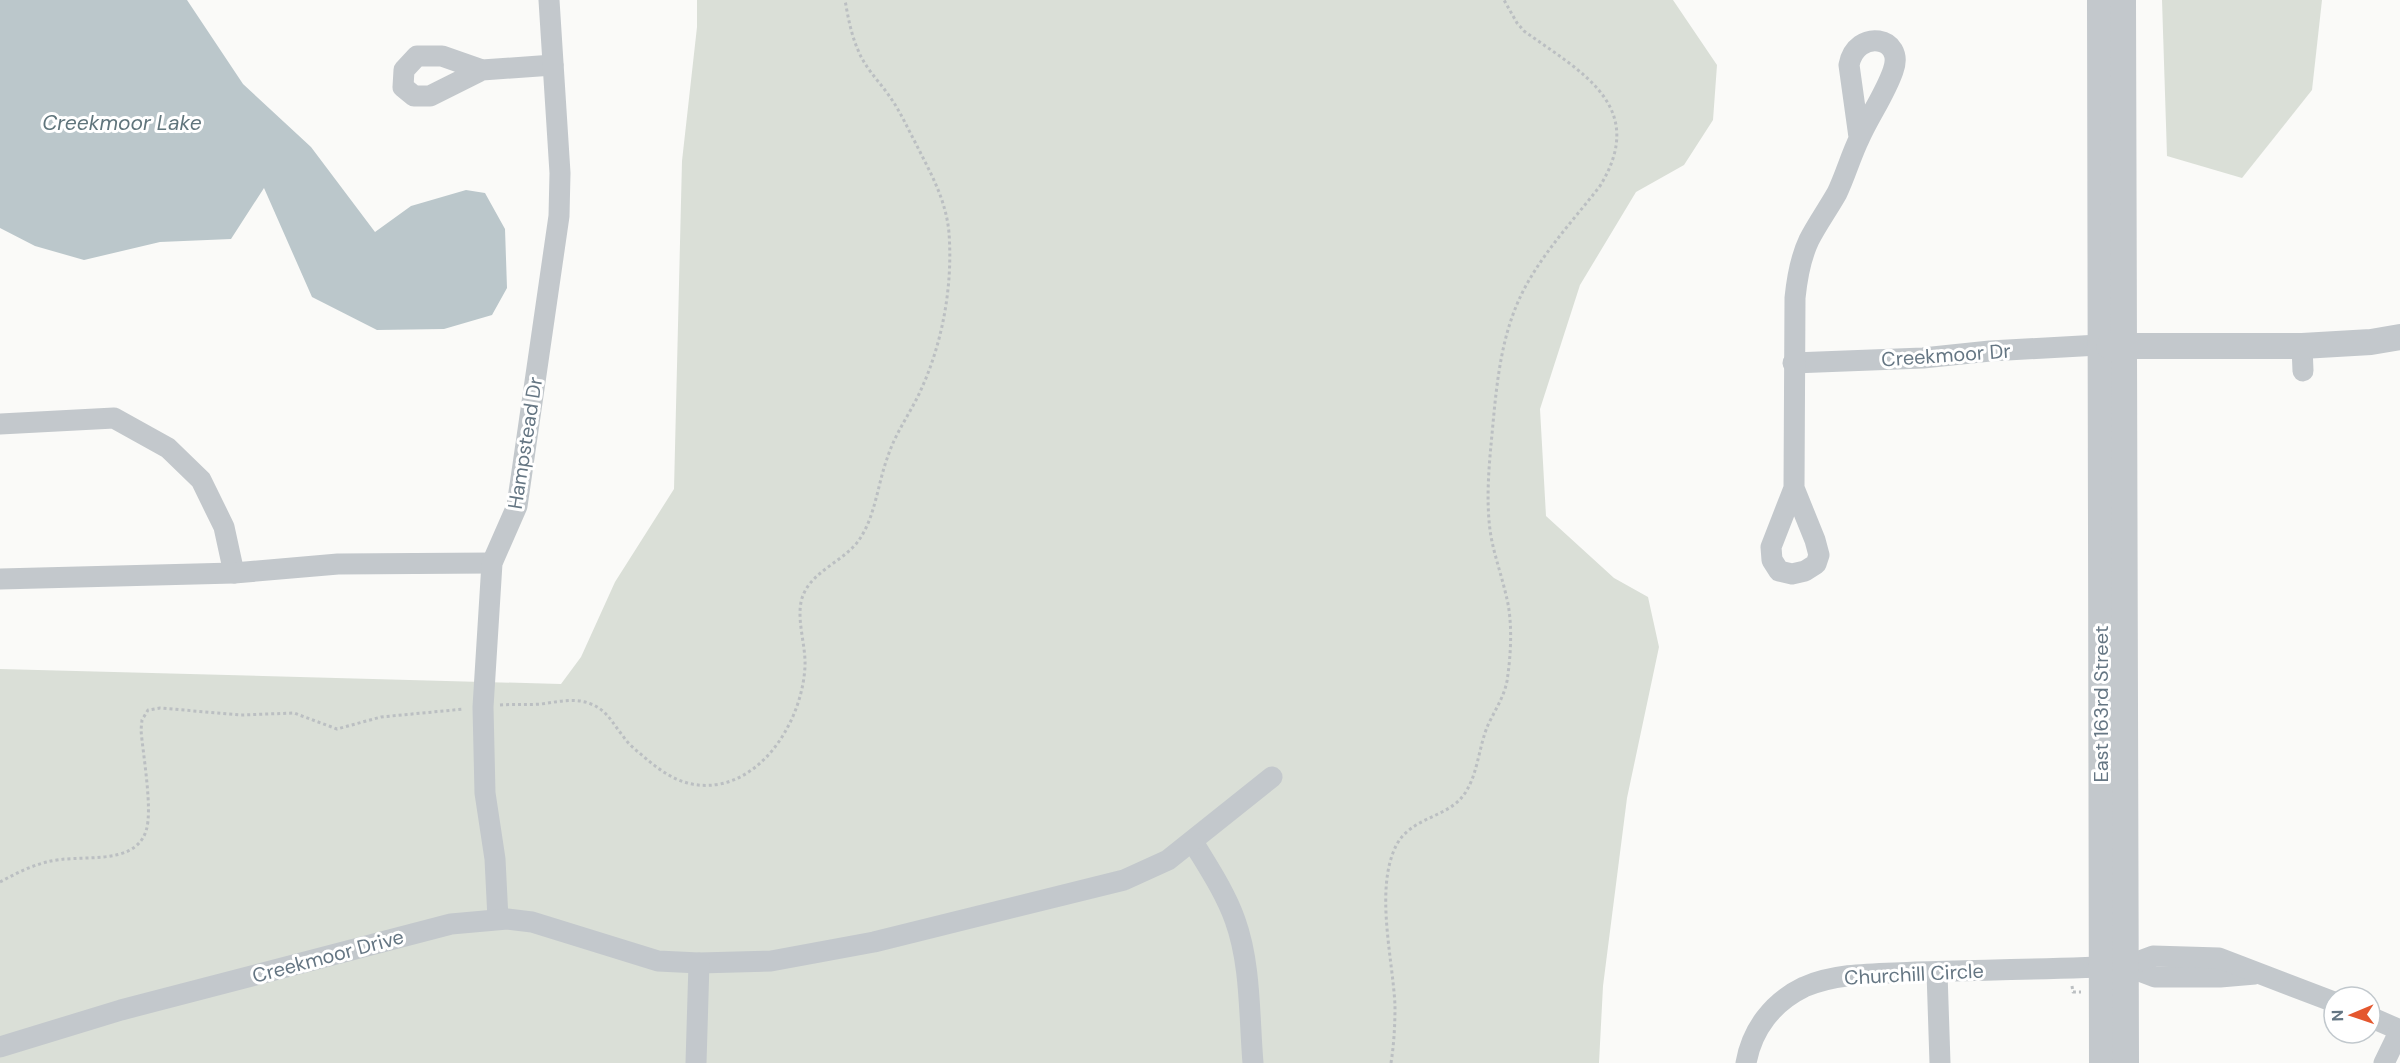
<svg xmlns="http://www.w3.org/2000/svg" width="2400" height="1063" font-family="'DM Sans',sans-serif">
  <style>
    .green { fill: #dadfd7 }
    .water { fill: #bbc7cb }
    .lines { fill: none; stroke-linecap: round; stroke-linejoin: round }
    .path { stroke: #bbbfc2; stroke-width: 3; stroke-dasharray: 3 3; stroke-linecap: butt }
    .minor { stroke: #c3c8cc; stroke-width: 21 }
    .tertiary { stroke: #c3c8cc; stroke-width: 26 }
    .labels { text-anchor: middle; stroke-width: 6; stroke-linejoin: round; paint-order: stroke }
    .street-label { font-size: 20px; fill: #657683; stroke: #fff }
    .water-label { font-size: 21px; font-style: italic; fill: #60757c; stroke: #fff }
  </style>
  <rect width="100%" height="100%" fill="#fafaf8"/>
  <!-- green -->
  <g class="green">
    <path d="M697,0H1673L1717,65L1713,120L1684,165L1636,192L1580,285L1540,409L1546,516L1614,578L1648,597L1659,647L1627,798L1603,986L1599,1063H0V669L561,684L581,657L615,582L674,489L682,161L697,27Z"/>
    <path d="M2162,0H2322L2312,90L2242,178L2167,156Z"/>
  </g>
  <!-- water -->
  <path class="water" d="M0,0H187L243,84L311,147L375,232L411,206L466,190L485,193L505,229L507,288L492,315L444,329L377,330L312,297L264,188L231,239L160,242L84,260L35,246L0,228Z"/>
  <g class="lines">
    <!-- path -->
    <g class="path">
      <path d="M500,705C514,704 527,705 541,704C558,702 574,697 591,704C607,710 613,724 623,736C628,744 636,750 643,756C666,776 688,790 720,784C770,774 803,714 805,666C806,643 794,614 804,593C815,569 847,560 861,537C876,513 878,482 888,456C895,434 909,415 919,394C942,346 953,287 949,233C946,199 930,172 915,142C907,127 900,111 890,97C879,81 865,68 858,50C851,34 848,17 845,0"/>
      <path d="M0,882C15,874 30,866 47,862C77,853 134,868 146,831C153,810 143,755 141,730L142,720L148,710L160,708L241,715L294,713L337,729L381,717L464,709"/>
      <path d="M2072,986L2073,992H2081"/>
      <path d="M1391,1063C1394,1044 1395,1025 1395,1006C1393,959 1374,887 1397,844C1410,821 1437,818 1455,804C1478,786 1477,750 1488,725C1495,710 1504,697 1507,681C1511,655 1513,621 1506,595C1501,573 1493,552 1490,530C1486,498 1489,466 1492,434C1497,381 1501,329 1528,282C1548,247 1576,217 1600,186C1649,106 1581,72 1524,31L1517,23L1504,0"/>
    </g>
    <!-- minor -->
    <g class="minor">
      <path d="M482,70L430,96H414L403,87L404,70L417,56H442L482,70L553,65"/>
      <path d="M2302,346L2303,371"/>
      <path d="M1793,363L1923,358L1990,351L2099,345"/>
      <path d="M0,424L114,418L168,448L201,480L224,527L234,573"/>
      <path d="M1794,488L1771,547L1772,560L1779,571L1792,574L1805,571L1816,564L1819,555L1815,540L1794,488L1795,298C1797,278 1800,259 1809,240C1817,224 1828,209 1837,193C1846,174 1851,155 1860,137C1870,115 1885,94 1893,71C1906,36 1856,28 1849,65L1859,137"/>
      <path d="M0,579L234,573L338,564L492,563"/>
      <path d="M1193,842C1208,867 1225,892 1235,920C1251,964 1249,1016 1253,1063"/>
      <path d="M498,919L495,859L485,793L483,707L492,563L517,506L559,216L560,173L549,0"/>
      <path d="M2126,966L2155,977H2220L2255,974"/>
      <path d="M1937,972L1940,1063"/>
      <path d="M2370,1017L2400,1030"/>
      <path d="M0,1047L121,1010L451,924L507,919L532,922L658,961L699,963L771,961L874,942L1124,880L1168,860L1272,777"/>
      <path d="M696,1063L699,963"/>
      <path d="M1746,1063C1752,1029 1773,1002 1804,987C1838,972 1880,974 1916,972C1986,970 2056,969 2126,966L2153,956L2219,958L2334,1002"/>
      <path d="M2384,1063L2400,1030"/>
    </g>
    <!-- tertiary -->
    <g class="tertiary">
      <path d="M2100,0L2102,1063"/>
      <path d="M2123,0L2126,1063"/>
      <path d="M2109,346H2302L2371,342L2400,337"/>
    </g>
  </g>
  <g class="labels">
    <!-- street labels -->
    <g class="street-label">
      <text transform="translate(1946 355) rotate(-4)" y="7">Creekmoor Dr</text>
      <text transform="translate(525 443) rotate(-81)" y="7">Hampstead Dr</text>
      <text transform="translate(2101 704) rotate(-90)" y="7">East 163rd Street</text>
      <text transform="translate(328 956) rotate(-15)" y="7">Creekmoor Drive</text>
      <text transform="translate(1914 974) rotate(-3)" y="7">Churchill Circle</text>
    </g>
    <!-- water labels -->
    <g class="water-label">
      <text x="122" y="130">Creekmoor Lake</text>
    </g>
  </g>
  <!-- north arrow -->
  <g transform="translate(2352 1015) rotate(268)"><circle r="28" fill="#ffffff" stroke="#c1c8cd" stroke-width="1.5"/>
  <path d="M0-4.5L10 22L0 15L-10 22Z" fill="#e4572e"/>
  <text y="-9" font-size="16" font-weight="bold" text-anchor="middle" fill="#657683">N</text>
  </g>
</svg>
